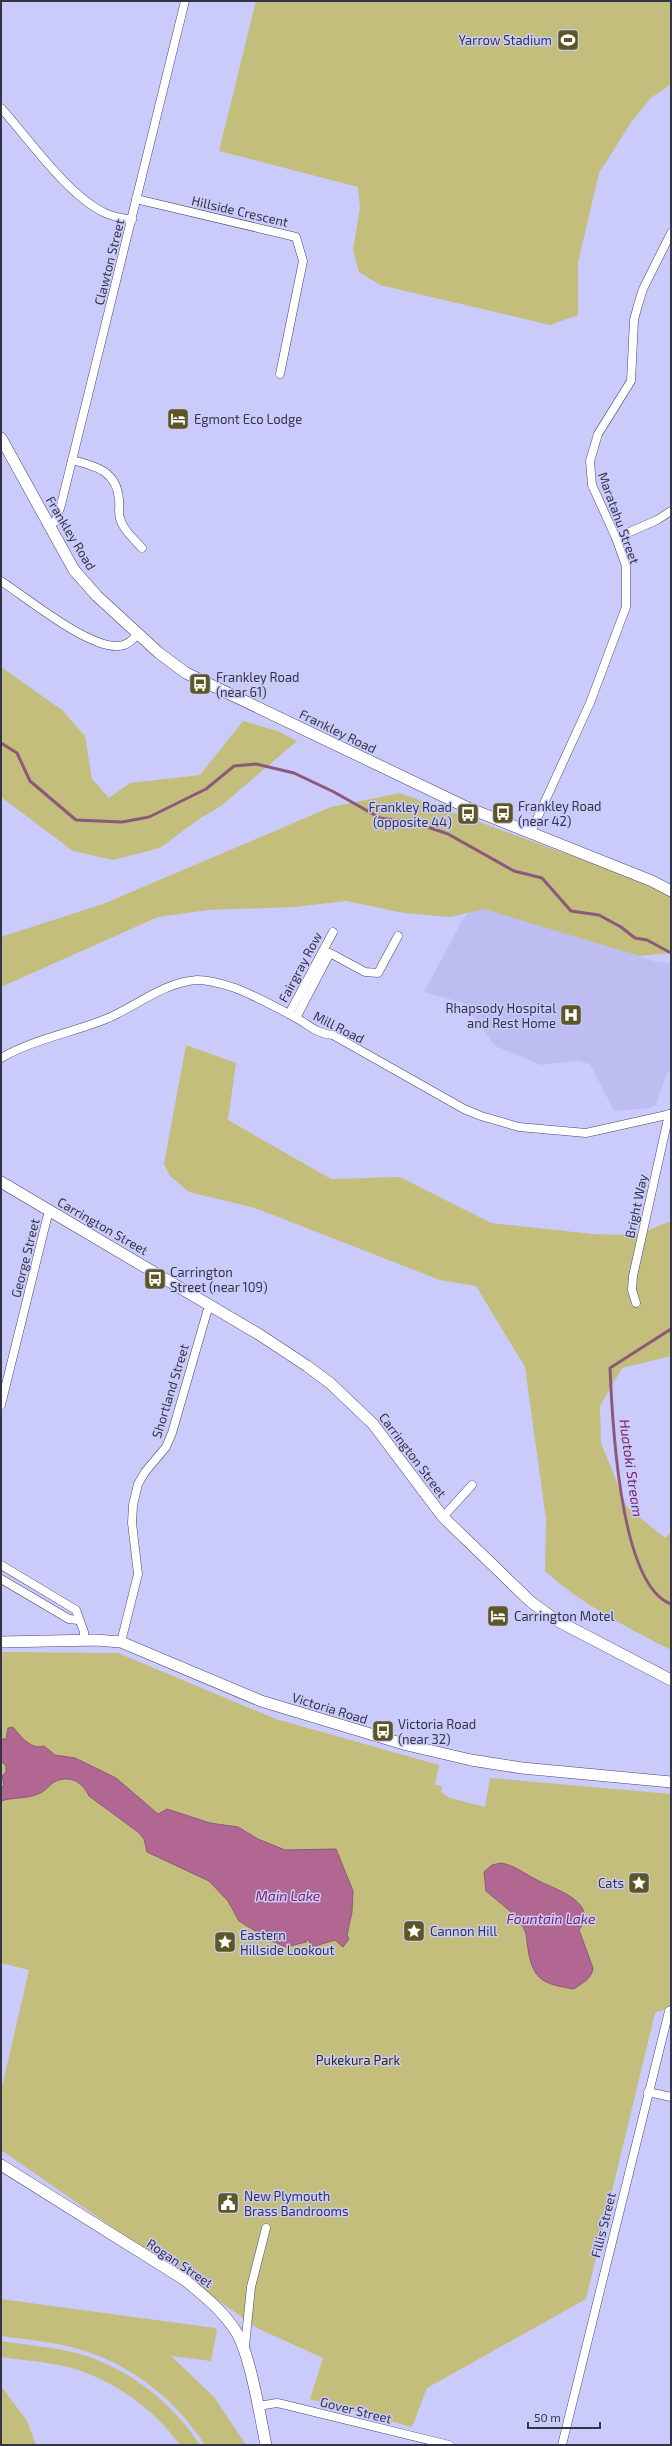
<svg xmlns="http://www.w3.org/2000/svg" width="672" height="2446" font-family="'Exo 2',sans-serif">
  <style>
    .built { fill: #bdbdf2 }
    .green { fill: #c3be7b }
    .water { fill: #b26793; stroke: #8c587c }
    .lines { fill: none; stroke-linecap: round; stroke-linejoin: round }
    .stream { stroke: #8c587c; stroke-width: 3 }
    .street-casing { stroke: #47466e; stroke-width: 9 }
    .secondary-casing { stroke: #47466e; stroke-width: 12 }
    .street { stroke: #fff; stroke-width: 8 }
    .secondary { stroke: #fff; stroke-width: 11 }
    .labels { text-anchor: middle; stroke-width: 3; stroke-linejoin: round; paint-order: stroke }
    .poi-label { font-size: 13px; fill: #343447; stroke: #cbcbfb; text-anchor: start }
    .street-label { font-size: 13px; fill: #343447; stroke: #cbcbfb }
    .park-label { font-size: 13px; fill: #2e2a03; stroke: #cbcbfb }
    .water-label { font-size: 14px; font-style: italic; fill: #7e225f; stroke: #cbcbfb }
  </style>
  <rect width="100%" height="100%" fill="#cbcbfb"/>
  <!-- built -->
  <path class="built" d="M475,904L654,961L671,964V1073L667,1072L656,1105L650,1108L614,1111L590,1064L576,1061L541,1065L495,1046L463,1003L424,992L462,921Z"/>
  <!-- green -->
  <g class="green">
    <path d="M256,1H671V84L651,98L632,121L599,173L578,263V315L550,325L380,285L359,272L353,250L360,208L358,187L219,151Z"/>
    <path d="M1,667L62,710L85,736L92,779L109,798L130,783L200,775L243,721L278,731L297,741L221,806L199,819L160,848L113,860L73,851L1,797Z"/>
    <path d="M400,793L671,892V953L639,956L484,909L450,917L404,913L346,901L295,907L208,910L158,917L1,987V937L103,904L331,807Z"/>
    <path d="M186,1045L236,1063L228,1120L331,1179L400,1177L491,1223L592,1234L636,1235L671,1221V1356L622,1368L600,1406L601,1443L627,1507L665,1538L671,1532V1650C628,1628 581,1604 545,1571L546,1519L525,1367L476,1286L440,1280L255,1208L189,1192L170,1176L164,1164Z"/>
    <path d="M1,1652L118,1653L276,1719L439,1765L435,1785L442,1786L441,1792L450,1798L485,1807L490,1778L671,1794V2007L655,2013L586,2299L427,2388L412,2427L310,2399L323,2358L259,2329L1,2150V2091L29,1970L1,1963Z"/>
    <path d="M1,2299L215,2328L217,2330L211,2361L171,2356L214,2397L246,2445H205C177,2401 132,2365 82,2350C56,2342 28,2340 1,2336Z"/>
    <path d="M1,2341C27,2345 54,2347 80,2354C128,2368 173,2403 200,2445H180C152,2406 107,2375 59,2365C40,2361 20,2360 1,2357Z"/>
    <path d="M1,2386L27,2421L36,2445H1Z"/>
  </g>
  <!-- water -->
  <g class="water">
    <path d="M13,1727C21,1737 31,1750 44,1746L55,1755L75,1758L116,1778L158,1814L167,1809L210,1823L238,1827L258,1839L285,1850L336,1849L353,1891L352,1912L347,1935L349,1939L343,1947L335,1940L312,1947L308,1939L306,1942L286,1947L272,1941L239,1921L228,1901L209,1881L147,1852L144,1839L138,1832L89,1796C83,1783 72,1775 56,1781C50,1784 45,1792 38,1794C27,1799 13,1797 1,1801V1788L4,1785L2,1776L6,1772V1766L1,1761V1739H6L8,1728Z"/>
    <path d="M501,1863C514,1865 525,1874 537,1880C554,1889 600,1902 579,1930L593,1968C592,1979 582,1983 574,1989C544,1984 533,1981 528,1949C527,1944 527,1936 525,1931C519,1915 498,1902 486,1891L484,1872L492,1865Z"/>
  </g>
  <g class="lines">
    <!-- stream -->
    <g class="stream">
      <path d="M1,743L17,753L30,781L76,820L122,822L149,817L206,789L234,766L256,764L294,773L334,792L380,818L416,823L448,834L514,871L542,878L571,911L599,915L621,927L635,938L647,940L671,953"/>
      <path d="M671,1329L610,1368C612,1417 619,1585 671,1604"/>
    </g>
    <!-- street casing -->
    <g class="street-casing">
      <g id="street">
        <path d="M1,108C29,139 67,195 105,213C113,217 123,218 132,220"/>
        <path d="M136,199L296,237L303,261L280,374"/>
        <path d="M72,460C96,466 117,471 119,500C120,506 118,513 120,518C123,530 134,539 142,548"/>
        <path d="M49,525L55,522L61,505L185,1"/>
        <path d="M616,538L657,520L671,511"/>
        <path d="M1,581C27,598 88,648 118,646C127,646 132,640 138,634"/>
        <path d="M530,834L590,703L626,607V566L616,538L592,485L590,461L598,434L631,381L634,320L638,305L643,289L671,233"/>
        <path d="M289,1014L333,932"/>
        <path d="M296,1018L330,953L365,972L378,973L398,936"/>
        <path d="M1,1058C34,1039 71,1033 106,1019C135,1007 164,982 197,980C210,980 223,984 235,988C256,996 278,1008 298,1019C310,1026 318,1034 333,1035L464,1109L481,1116L519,1127L586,1133L671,1114"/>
        <path d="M636,1303L632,1290L633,1276L669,1114"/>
        <path d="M1,1405L47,1218L50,1212"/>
        <path d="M443,1517L472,1485"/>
        <path d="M1,1565L76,1610L84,1632V1641"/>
        <path d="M1,1579L69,1619L78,1620"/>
        <path d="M121,1642L138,1574L132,1523L133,1505L138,1484L145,1472L166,1447L172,1433L207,1312L211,1306"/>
        <path d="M648,2092L671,2097"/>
        <path d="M245,2346L251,2287L266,2228"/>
        <path d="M258,2406L277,2403L286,2405L449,2445"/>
        <path d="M562,2445L669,2011"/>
      </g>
    </g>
    <!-- secondary casing -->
    <g class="secondary-casing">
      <g id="secondary">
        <path d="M1,438L74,570L97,596L159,653L186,673L466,807L652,881L671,891"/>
        <path d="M1,1182L260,1335L307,1366L330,1383L373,1424L443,1517L531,1602L556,1620L671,1680"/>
        <path d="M1,1642L96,1640L121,1642L261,1701L407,1745L471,1760L522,1768L671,1782"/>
        <path d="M1,2165L185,2280C203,2295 222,2310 235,2330C250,2352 260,2416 266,2445"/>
      </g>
    </g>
    <!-- street -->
    <use href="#street" class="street"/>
    <!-- secondary -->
    <use href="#secondary" class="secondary"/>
  </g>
  <!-- icons -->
  <defs>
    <g id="stadium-square" transform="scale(1.15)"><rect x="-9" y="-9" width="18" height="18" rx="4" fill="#5c5724" stroke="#cbcbfb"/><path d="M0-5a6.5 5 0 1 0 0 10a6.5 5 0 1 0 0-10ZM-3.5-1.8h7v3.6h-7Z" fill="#fff"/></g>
    <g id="hotel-square" transform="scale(1.15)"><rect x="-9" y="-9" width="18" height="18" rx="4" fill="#5c5724" stroke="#cbcbfb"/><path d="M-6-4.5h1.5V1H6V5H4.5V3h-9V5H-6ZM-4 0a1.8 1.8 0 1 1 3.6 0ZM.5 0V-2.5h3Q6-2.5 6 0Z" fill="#fff"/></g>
    <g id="bus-square" transform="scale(1.15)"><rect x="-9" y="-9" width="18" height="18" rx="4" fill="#5c5724" stroke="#cbcbfb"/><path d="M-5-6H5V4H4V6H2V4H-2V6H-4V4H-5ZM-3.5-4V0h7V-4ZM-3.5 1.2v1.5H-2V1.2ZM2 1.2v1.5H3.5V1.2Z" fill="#fff"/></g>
    <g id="hospital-square" transform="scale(1.15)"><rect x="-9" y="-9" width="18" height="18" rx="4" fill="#5c5724" stroke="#cbcbfb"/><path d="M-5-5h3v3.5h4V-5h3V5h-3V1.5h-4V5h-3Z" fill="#fff"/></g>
    <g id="sight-square" transform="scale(1.15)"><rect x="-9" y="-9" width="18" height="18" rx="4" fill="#5c5724" stroke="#cbcbfb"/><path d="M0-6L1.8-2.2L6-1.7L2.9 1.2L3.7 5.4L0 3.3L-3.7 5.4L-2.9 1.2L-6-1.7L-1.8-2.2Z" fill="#fff"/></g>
    <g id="civic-square" transform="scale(1.15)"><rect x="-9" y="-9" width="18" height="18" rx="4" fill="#5c5724" stroke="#cbcbfb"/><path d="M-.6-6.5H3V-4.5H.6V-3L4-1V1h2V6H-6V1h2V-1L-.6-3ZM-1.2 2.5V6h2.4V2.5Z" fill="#fff"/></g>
  </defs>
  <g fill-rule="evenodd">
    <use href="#stadium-square" x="568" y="40"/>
    <use href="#hotel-square" x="178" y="419"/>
    <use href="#bus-square" x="200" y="684"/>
    <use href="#bus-square" x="503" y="813"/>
    <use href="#bus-square" x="468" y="814"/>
    <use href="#hospital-square" x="571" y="1015"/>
    <use href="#bus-square" x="155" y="1279"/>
    <use href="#hotel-square" x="498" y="1616"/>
    <use href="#bus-square" x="383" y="1731"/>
    <use href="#sight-square" x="639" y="1883"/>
    <use href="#sight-square" x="414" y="1931"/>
    <use href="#sight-square" x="225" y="1942"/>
    <use href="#civic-square" x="228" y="2203"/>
  </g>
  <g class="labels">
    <!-- poi labels -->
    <g class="poi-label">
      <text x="552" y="45" text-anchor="end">Yarrow Stadium</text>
      <text x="194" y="424">Egmont Eco Lodge</text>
      <text x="216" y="682">Frankley Road<tspan x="216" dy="15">(near 61)</tspan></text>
      <text x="518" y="811">Frankley Road<tspan x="518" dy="15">(near 42)</tspan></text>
      <text x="452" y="812" text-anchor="end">Frankley Road<tspan x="452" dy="15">(opposite 44)</tspan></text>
      <text x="556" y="1013" text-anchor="end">Rhapsody Hospital<tspan x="556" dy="15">and Rest Home</tspan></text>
      <text x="170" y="1277">Carrington<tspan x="170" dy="15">Street (near 109)</tspan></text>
      <text x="514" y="1621">Carrington Motel</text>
      <text x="398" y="1729">Victoria Road<tspan x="398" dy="15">(near 32)</tspan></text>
      <text x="624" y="1888" text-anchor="end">Cats</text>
      <text x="430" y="1936">Cannon Hill</text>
      <text x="240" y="1940">Eastern<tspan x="240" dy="15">Hillside Lookout</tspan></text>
      <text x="244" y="2201">New Plymouth<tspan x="244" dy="15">Brass Bandrooms</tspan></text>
    </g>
    <!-- street labels -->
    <g class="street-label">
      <text transform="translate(240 211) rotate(13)" y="5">Hillside Crescent</text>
      <text transform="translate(109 262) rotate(-76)" y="5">Clawton Street</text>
      <text transform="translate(619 518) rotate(70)" y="5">Maratahu Street</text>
      <text transform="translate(71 533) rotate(59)" y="5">Frankley Road</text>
      <text transform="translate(338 731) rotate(26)" y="5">Frankley Road</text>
      <text transform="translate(300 967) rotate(-62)" y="5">Fairgray Row</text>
      <text transform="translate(339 1027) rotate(27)" y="5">Mill Road</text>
      <text transform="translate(636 1206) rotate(-78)" y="5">Bright Way</text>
      <text transform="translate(103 1226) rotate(30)" y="5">Carrington Street</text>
      <text transform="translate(25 1258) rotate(-76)" y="5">George Street</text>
      <text transform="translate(170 1391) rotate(-73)" y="5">Shortland Street</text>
      <text transform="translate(413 1455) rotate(53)" y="5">Carrington Street</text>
      <text transform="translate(330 1708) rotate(17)" y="5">Victoria Road</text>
      <text transform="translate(603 2225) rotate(-76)" y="5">Fillis Street</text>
      <text transform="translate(180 2263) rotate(34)" y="5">Rogan Street</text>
      <text transform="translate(356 2410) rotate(14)" y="5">Gover Street</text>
    </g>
    <!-- park labels -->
    <g class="park-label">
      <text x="358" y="2065">Pukekura Park</text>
    </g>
    <!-- water labels -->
    <g class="water-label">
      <text transform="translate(631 1468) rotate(82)" y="5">Huatoki Stream</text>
      <text x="288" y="1901">Main Lake</text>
      <text x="551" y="1924">Fountain Lake</text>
    </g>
  </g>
  <!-- border -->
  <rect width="672" height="2446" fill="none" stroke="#343447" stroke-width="4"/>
  <!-- scale -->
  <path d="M528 2422v6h72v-6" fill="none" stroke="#343447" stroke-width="2"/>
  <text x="534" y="2422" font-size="12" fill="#343447" stroke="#cbcbfb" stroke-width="3" paint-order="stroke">50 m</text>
</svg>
